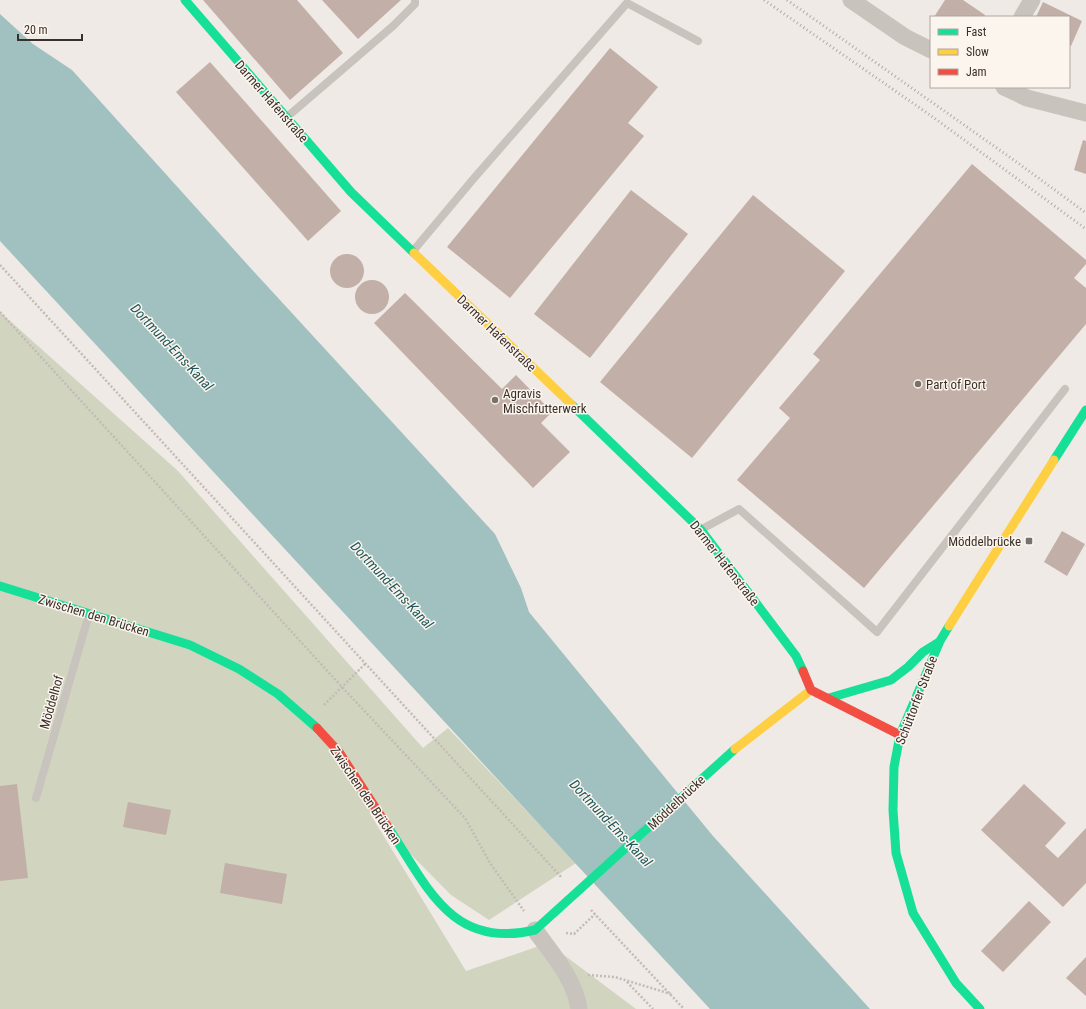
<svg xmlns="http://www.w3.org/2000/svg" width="1086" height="1009" font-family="'Roboto Condensed',sans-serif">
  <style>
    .green { fill: #d1d5c0 }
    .water { fill: #a1c1c1 }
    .building { fill: #c2afa7 }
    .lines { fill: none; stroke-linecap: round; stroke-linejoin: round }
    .path { stroke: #c2bbb6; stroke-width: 2.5; stroke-dasharray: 2 2; stroke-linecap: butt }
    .lane { stroke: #c9c3be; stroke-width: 8 }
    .street { stroke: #c9c3be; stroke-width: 17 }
    .fast { stroke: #16e098; stroke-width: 9 }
    .slow { stroke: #ffcf43; stroke-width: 9 }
    .jam { stroke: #f24e42; stroke-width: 9 }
    .rail { stroke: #b1aca8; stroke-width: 3; stroke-dasharray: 1 3; stroke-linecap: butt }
    .poi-dot { fill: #79716c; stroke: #fbf5ee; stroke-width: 1.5 }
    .labels { text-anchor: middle; stroke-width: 3; stroke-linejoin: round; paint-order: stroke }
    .street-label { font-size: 13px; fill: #3a302b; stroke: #fbf5ee }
    .poi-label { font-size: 13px; fill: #3a302b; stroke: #fbf5ee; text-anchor: start }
    .water-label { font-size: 14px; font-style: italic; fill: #21595c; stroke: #fbf5ee }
  </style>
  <rect width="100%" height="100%" fill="#efeae5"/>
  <!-- green -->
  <path class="green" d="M0,312L178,471L423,748L448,728L576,863L489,920L451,895L369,812L466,971L548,943L636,1009H0Z"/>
  <!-- water -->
  <path class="water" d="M0,14L33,44L72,70L246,263L495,534L521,588L529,612L713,836L870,1009H710L0,241Z"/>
  <!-- building -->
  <g class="building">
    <path d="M203,0H297L343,53L290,100Z"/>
    <path d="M322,0H401L358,39Z"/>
    <path d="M945,0H963L985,15L984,17H934Z"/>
    <path d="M1043,2L1082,21L1071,46L1069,45V17H1036Z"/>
    <path d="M610,48L658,87L628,123L644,136L510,298L447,247Z"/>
    <path d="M210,62L341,211L308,241L176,92Z"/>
    <path d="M1083,140L1086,141V174L1074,170Z"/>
    <path d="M972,164L1086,260V264L1074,278L1086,288V324L864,588L737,480L790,418L779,408L820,360L813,354Z"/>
    <path d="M631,190L688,234L590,358L534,314Z"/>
    <path d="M753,195L845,271L692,458L600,382Z"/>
    <circle cx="347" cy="271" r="17"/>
    <circle cx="372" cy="297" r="17"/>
    <path d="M405,293L502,389L516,375L552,412L541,423L570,452L533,488L374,323Z"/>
    <path d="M1062,531L1085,544L1067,576L1044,562Z"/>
    <path d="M17,784L28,878L0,881V786Z"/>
    <path d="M1024,784L1066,823L1045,846L1058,858L1086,828V883L1063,907L981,830Z"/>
    <path d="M128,802L171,810L166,835L123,827Z"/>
    <path d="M225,863L287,874L282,904L220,893Z"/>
    <path d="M1029,901L1051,922L1003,972L981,951Z"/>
    <path d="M1086,957V996L1066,978Z"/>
  </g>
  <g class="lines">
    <!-- path -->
    <g class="path">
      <path d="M0,265L562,878"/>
      <path d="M0,312L342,687L465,818L490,863L524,911"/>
      <path d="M324,705L365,664"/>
      <path d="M591,910L684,1009"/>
      <path d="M566,933L574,934L595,914"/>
      <path d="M588,975L615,977L671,994"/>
      <path d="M627,982L653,1009"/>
    </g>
    <!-- lane -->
    <g class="lane">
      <path d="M287,117L393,26L415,4V0"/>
      <path d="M413,251L475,177L627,3L698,41"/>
      <path d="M702,529L739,509L877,632L1065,389"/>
      <path d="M36,798L89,614"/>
    </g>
    <!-- street -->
    <g class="street">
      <path d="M851,0L905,37L931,50"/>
      <path d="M1022,17L1032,0"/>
      <path d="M1004,87L1027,98L1086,113"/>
      <path d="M535,930C552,954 575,979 579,1009"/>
    </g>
    <!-- fast -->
    <g class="fast">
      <path d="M185,0L351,192L414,253"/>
      <path d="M572,405L701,530L796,656L803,671"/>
      <path d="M1054,460L1086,410"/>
      <path d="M0,586L190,645L239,669L278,694L317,728"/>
      <path d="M949,626L940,641L900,735L894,767L893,810L896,853L913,913L956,983L980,1009"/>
      <path d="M829,698L891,680L908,667L923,652L939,642"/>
      <path d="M388,827C427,886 451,950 535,930L735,749"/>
    </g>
    <!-- slow -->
    <g class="slow">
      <path d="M414,253L572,405"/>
      <path d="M949,626L1054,460"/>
      <path d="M735,749L811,690"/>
    </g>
    <!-- jam -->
    <g class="jam">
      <path d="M803,671L811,690L900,735"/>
      <path d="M317,728L339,752L388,827"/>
    </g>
    <!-- rail -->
    <g class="rail">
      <path d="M764,0L930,115L1086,229"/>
      <path d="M787,0L1018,163L1086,213"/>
    </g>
  </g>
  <!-- markers -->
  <g class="poi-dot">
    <circle cx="918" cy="384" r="4"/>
    <circle cx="495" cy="400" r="4"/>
    <rect x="1025" y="537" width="8" height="8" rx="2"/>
  </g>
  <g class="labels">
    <!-- street labels -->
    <g class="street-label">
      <text transform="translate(272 101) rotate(49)" y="5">Darmer Hafenstraße</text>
      <text transform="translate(497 333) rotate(44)" y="5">Darmer Hafenstraße</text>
      <text transform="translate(725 563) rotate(52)" y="5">Darmer Hafenstraße</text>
      <text transform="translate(94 615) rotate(17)" y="5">Zwischen den Brücken</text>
      <text transform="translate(916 700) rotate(-69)" y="5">Schüttorfer Straße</text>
      <text transform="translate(51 702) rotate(-74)" y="5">Möddelhof</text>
      <text transform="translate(366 795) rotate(56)" y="5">Zwischen den Brücken</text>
      <text transform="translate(676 802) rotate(-43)" y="5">Möddelbrücke</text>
    </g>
    <!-- poi labels -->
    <g class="poi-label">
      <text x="926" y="389">Part of Port</text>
      <text x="503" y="398">Agravis<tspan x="503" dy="15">Mischfutterwerk</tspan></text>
      <text x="1021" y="546" text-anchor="end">Möddelbrücke</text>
    </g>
    <!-- water labels -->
    <g class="water-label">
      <text transform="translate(172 347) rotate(47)" y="5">Dortmund-Ems-Kanal</text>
      <text transform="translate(392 585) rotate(47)" y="5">Dortmund-Ems-Kanal</text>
      <text transform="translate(611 823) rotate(47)" y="5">Dortmund-Ems-Kanal</text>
    </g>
  </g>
  <!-- legend -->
  <rect x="930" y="16" width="140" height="72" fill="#fbf5ee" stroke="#aea6a0"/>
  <rect x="938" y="29" width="20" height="6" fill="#16e098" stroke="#aea6a0"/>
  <text x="966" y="36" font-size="12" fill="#3a302b">Fast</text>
  <rect x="938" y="49" width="20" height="6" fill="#ffcf43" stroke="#aea6a0"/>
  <text x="966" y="56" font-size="12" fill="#3a302b">Slow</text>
  <rect x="938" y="69" width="20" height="6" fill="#f24e42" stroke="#aea6a0"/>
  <text x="966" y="76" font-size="12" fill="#3a302b">Jam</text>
  <!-- scale -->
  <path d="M18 34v6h64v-6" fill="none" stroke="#3a302b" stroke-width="2"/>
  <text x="24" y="34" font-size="12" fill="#3a302b" stroke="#fbf5ee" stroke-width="3" paint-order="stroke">20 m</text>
</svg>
